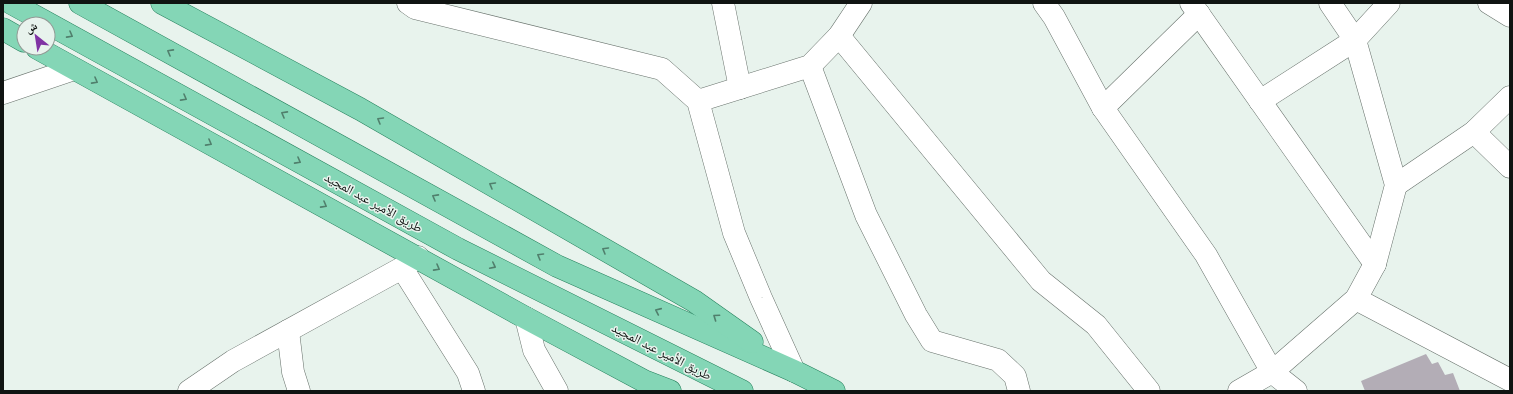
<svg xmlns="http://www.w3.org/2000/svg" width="1513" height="394" font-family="'Noto Serif','Noto Naskh Arabic',serif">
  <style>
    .building { fill: #b3adb6 }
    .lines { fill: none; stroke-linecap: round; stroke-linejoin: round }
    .minor-casing { stroke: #68726c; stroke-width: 23 }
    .major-casing { stroke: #26805d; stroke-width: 23 }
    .minor { stroke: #fff; stroke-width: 22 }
    .major { stroke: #84d6b6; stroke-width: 22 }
    .oneway { stroke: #507f6c }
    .labels { text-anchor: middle; stroke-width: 3; stroke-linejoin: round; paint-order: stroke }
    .street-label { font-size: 13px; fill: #101412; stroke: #e8f3ed }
  </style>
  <rect width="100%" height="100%" fill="#e8f3ed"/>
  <!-- building -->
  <path class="building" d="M1426,354L1432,364L1438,362L1445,375L1453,373L1460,391H1365L1361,381Z"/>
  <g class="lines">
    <!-- minor casing -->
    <g class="minor-casing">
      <g id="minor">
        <path d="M408,3L415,8L662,69L698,101L734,233L761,298L794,371"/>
        <path d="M723,3L740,88"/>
        <path d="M1044,3L1054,17L1103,108L1206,255L1272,372L1296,391"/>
        <path d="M1191,3L1375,264"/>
        <path d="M1489,3L1510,16"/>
        <path d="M839,36L1041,281L1096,325L1149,391"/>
        <path d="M810,66L866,215L916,315L932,341L998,360L1015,376L1019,391"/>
        <path d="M3,93L74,69"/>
        <path d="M698,101L810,66L839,36L861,3"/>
        <path d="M1260,101L1355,40L1389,3"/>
        <path d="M1103,108L1199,14"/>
        <path d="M1474,132L1510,167"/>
        <path d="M1396,185L1474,132L1510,97"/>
        <path d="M402,268L468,373L474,391"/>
        <path d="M1356,299L1510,380"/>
        <path d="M526,318L534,350L557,391"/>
        <path d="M288,331L293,372L299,391"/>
        <path d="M189,391L233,361L402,268L418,257"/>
        <path d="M1239,391L1272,372L1356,299L1375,264L1396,185L1355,40L1330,3"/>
      </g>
    </g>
    <!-- major casing -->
    <g class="major-casing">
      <g id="major">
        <path d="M11,3L458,249L742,391"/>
        <path d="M80,3L557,266L794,371L834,391"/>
        <path d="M162,3L360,109L694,301L752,342"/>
        <path d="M3,29L24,41"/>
        <path d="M37,48L526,318L644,381L670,391"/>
      </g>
    </g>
    <!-- minor -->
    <use href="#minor" class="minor"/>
    <!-- major -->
    <use href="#major" class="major"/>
  </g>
  <!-- one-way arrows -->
  <defs><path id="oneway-chevron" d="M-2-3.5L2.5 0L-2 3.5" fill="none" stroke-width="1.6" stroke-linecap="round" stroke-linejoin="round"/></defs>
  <g class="oneway">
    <use href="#oneway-chevron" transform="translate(70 35) rotate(29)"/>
    <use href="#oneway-chevron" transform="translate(170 52) rotate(-151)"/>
    <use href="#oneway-chevron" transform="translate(95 81) rotate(29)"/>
    <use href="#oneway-chevron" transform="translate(184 98) rotate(29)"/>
    <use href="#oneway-chevron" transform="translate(284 114) rotate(-151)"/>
    <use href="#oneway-chevron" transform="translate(380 120) rotate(-150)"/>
    <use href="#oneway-chevron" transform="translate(209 143) rotate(29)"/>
    <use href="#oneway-chevron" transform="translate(298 161) rotate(29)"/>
    <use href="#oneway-chevron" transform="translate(492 185) rotate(-150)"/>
    <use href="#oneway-chevron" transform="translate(435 197) rotate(-151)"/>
    <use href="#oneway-chevron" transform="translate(324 205) rotate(29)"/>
    <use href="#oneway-chevron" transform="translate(605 250) rotate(-150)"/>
    <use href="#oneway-chevron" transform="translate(540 256) rotate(-150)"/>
    <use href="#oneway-chevron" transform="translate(493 266) rotate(27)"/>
    <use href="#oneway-chevron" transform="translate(437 268) rotate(29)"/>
    <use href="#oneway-chevron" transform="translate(658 311) rotate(-156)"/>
    <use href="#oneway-chevron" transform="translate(716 317) rotate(-145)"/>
  </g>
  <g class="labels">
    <!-- street labels -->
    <g class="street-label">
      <text transform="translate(374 202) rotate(29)" y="5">طريق الأمير عبد المجيد</text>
      <text transform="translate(662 351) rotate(27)" y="5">طريق الأمير عبد المجيد</text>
    </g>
  </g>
  <!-- border -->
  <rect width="1513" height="394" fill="none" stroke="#101412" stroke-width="8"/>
  <!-- north arrow -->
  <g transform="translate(36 36) rotate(330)"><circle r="19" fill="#e8f3ed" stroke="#929a95"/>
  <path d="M0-3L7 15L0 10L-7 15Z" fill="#8033a4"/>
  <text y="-6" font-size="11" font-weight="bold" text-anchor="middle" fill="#101412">ش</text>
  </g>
</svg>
